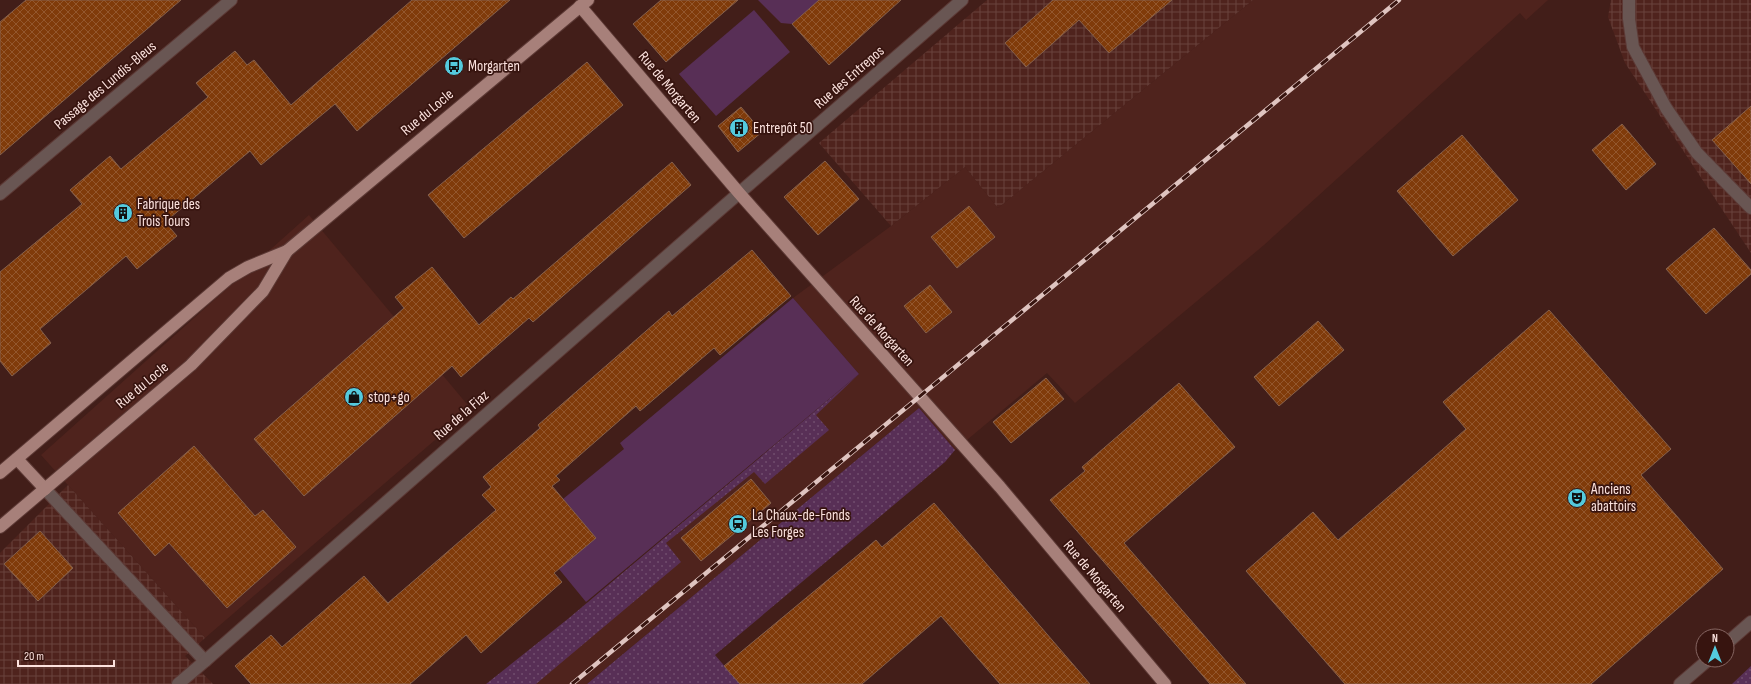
<svg xmlns="http://www.w3.org/2000/svg" width="1751" height="684" font-family="'Sofia Sans Condensed',sans-serif">
  <style>
    .built { fill: #4f231d }
    .industrial { fill: url(#industrial-grid) }
    .grass { fill: url(#grass-dots) }
    .garden { fill: #582f56 }
    .building { fill: url(#building-cross-hatch); stroke: #85604c }
    .lines { fill: none; stroke-linecap: round; stroke-linejoin: round }
    .minor-casing { stroke: #5c3935; stroke-width: 14 }
    .major-casing { stroke: #5c3935; stroke-width: 14 }
    .minor { stroke: #695653; stroke-width: 12 }
    .major { stroke: #a7807a; stroke-width: 12 }
    .rail-casing { stroke: #dfc4c0; stroke-width: 4.5 }
    .rail { stroke: #37140f; stroke-width: 3; stroke-dasharray: 9; stroke-linecap: butt }
    .labels { text-anchor: middle; stroke-width: 3.5; stroke-linejoin: round; paint-order: stroke }
    .poi-label { font-size: 15px; fill: #fce2de; stroke: #37140f; text-anchor: start }
    .street-label { font-size: 15px; fill: #fce2de; stroke: #37140f }
  </style>
  <defs>
    <pattern id="industrial-grid" width="8" height="8" patternUnits="userSpaceOnUse"><rect width="8" height="8" fill="#4f231d"/><path d="M0 4h8M4 0v8" fill="none" stroke="#69433d"/></pattern>
    <pattern id="grass-dots" width="8" height="8" patternUnits="userSpaceOnUse"><rect width="8" height="8" fill="#582f56"/><path d="M2 2h.1M6 6h.1" fill="none" stroke="#714d6e" stroke-width="1.8" stroke-linecap="round"/></pattern>
    <pattern id="building-cross-hatch" width="8" height="8" patternUnits="userSpaceOnUse"><rect width="8" height="8" fill="#803b0a"/><path d="M0 0l8 8M0 8l8-8" fill="none" stroke="#93572d"/></pattern>
  </defs>
  <rect width="100%" height="100%" fill="#421e19"/>
  <!-- built -->
  <g class="built">
    <path d="M1253,0H1548L1526,20L1520,13L1264,245L1075,403L1047,373L955,450L919,408L587,684H517L666,543L859,374L793,298L891,226L965,167L998,208Z"/>
    <path d="M309,215L471,409L205,638L41,455Z"/>
  </g>
  <!-- industrial -->
  <g class="industrial">
    <path d="M987,0H1253L998,208L965,167L891,226L819,143Z"/>
    <path d="M1611,0H1751V253L1625,63L1608,17Z"/>
    <path d="M68,485L205,638L185,656L213,684H0V553Z"/>
  </g>
  <!-- grass -->
  <g class="grass">
    <path d="M859,374L816,415L829,430L765,484L754,472L666,543L681,562L536,684H486L569,618Z"/>
    <path d="M919,408L955,450L945,462L715,655L740,684H587Z"/>
    <path d="M1751,666V684H1732Z"/>
  </g>
  <!-- garden -->
  <g class="garden">
    <path d="M758,0H820L792,24L781,23Z"/>
    <path d="M754,10L790,52L716,116L679,74Z"/>
    <path d="M793,298L859,374L586,602L559,569L563,499L624,449L620,443Z"/>
  </g>
  <!-- building -->
  <g class="building">
    <path d="M26,0H181L0,155V22Z"/>
    <path d="M412,0H510L357,131L335,104L261,165L250,151L165,222L177,236L137,269L126,256L40,329L51,343L12,376L0,361V272L82,204L70,190L110,156L121,169L208,97L196,83L235,51L247,65L254,60L291,105Z"/>
    <path d="M661,0H738L666,62L633,24Z"/>
    <path d="M819,0H901L829,65L792,24Z"/>
    <path d="M1053,0H1172L1109,53L1079,20L1026,67L1005,43Z"/>
    <path d="M587,62L623,105L464,238L428,195Z"/>
    <path d="M1751,106V184L1712,140Z"/>
    <path d="M741,107L762,132L738,152L718,126Z"/>
    <path d="M1622,124L1656,164L1626,190L1592,150Z"/>
    <path d="M1462,135L1518,200L1453,256L1397,191Z"/>
    <path d="M825,161L859,199L818,235L784,197Z"/>
    <path d="M672,162L691,185L533,322L529,318L461,377L452,366L304,496L254,439L404,308L395,297L432,267L479,325L511,297L513,299Z"/>
    <path d="M969,206L995,237L957,268L931,237Z"/>
    <path d="M1714,228L1751,270V274L1706,314L1666,269Z"/>
    <path d="M752,250L791,296L720,355L714,348L640,411L636,406L556,476L560,480L552,486L596,538L554,573L562,582L481,653L466,635L410,684H251L235,666L271,635L282,647L364,576L388,603L496,510L482,495L491,487L483,477L540,428L538,425L669,311L672,316Z"/>
    <path d="M930,285L952,312L926,333L904,306Z"/>
    <path d="M1549,310L1671,449L1641,475L1723,569L1591,684H1345L1246,571L1313,512L1338,540L1410,478L1466,429L1443,402Z"/>
    <path d="M1318,321L1344,350L1279,406L1254,377Z"/>
    <path d="M1046,378L1064,399L1011,443L993,422Z"/>
    <path d="M1179,383L1235,447L1124,543L1246,684H1210L1050,500L1085,471L1082,467Z"/>
    <path d="M194,446L255,516L263,510L296,547L227,608L169,543L155,556L118,513Z"/>
    <path d="M751,479L771,503L701,561L681,538Z"/>
    <path d="M934,503L1090,684H1000L941,616L862,684H740L724,666L876,540L882,547Z"/>
    <path d="M40,531L73,568L38,601L4,564Z"/>
  </g>
  <g class="lines">
    <!-- minor casing -->
    <g class="minor-casing">
      <g id="minor">
        <path d="M1629,0V19L1633,47L1666,108L1697,153L1751,208"/>
        <path d="M0,194L231,0"/>
        <path d="M45,489L205,661L178,684"/>
        <path d="M1727,643L1751,622"/>
        <path d="M205,661L723,207L962,0"/>
        <path d="M1680,684L1708,660"/>
      </g>
    </g>
    <!-- major casing -->
    <g class="major-casing">
      <g id="major">
        <path d="M580,6L739,193L1000,487L1165,684"/>
        <path d="M17,459L45,489"/>
        <path d="M0,473L229,278L248,267L287,251"/>
        <path d="M0,527L191,365L263,291L287,251L588,0"/>
      </g>
    </g>
    <!-- minor -->
    <use href="#minor" class="minor"/>
    <!-- major -->
    <use href="#major" class="major"/>
    <!-- rail casing -->
    <g class="rail-casing">
      <path id="rail" d="M572,684L1399,0"/>
    </g>
    <!-- rail -->
    <use href="#rail" class="rail"/>
  </g>
  <!-- icons -->
  <defs>
    <g id="bus-disc" transform="scale(1)"><circle r="9.5" fill="#54cadd" stroke="#37140f"/><path d="M-5-6H5V4H4V6H2V4H-2V6H-4V4H-5ZM-3.5-4V0h7V-4ZM-3.5 1.2v1.5H-2V1.2ZM2 1.2v1.5H3.5V1.2Z" fill="#111"/></g>
    <g id="building-disc" transform="scale(1)"><circle r="9.5" fill="#54cadd" stroke="#37140f"/><path d="M-4-6H4V6H1V3H-1V6H-4ZM-2.5-4.3h1.7v1.8h-1.7ZM.8-4.3h1.7v1.8H.8ZM-2.5-1h1.7V.8h-1.7ZM.8-1h1.7V.8H.8Z" fill="#111"/></g>
    <g id="shop-disc" transform="scale(1)"><circle r="9.5" fill="#54cadd" stroke="#37140f"/><path d="M-5-2.5h2.3a2.7 3.5 0 0 1 5.4 0H5L5.5 6h-11ZM-1.5-2.5h3a1.5 2.3 0 0 0-3 0Z" fill="#111"/></g>
    <g id="theatre-disc" transform="scale(1)"><circle r="9.5" fill="#54cadd" stroke="#37140f"/><path d="M-5-5.5Q0-4 5-5.5V0Q5 5 0 6Q-5 5-5 0ZM-3.3-2.5H-1v1.5H-3.3ZM1-2.5H3.3v1.5H1ZM-2.8 1Q0 5.5 2.8 1Z" fill="#111"/></g>
    <g id="station-disc" transform="scale(1)"><circle r="9.5" fill="#54cadd" stroke="#37140f"/><path d="M-3-6H3Q5-6 5-4V2Q5 4 3 4L4.5 6H3L1.5 4h-3L-3 6H-4.5L-3 4Q-5 4-5 2V-4Q-5-6-3-6ZM-3.5-4v3h7v-3ZM-3.5 1v1.5H-2V1ZM2 1v1.5H3.5V1Z" fill="#111"/></g>
  </defs>
  <g fill-rule="evenodd">
    <use href="#bus-disc" x="454" y="66"/>
    <use href="#building-disc" x="739" y="128"/>
    <use href="#building-disc" x="123" y="213"/>
    <use href="#shop-disc" x="354" y="397"/>
    <use href="#theatre-disc" x="1577" y="498"/>
    <use href="#station-disc" x="738" y="524"/>
  </g>
  <g class="labels">
    <!-- poi labels -->
    <g class="poi-label">
      <text x="468" y="71">Morgarten</text>
      <text x="753" y="133">Entrepôt 50</text>
      <text x="137" y="209">Fabrique des<tspan x="137" dy="17">Trois Tours</tspan></text>
      <text x="368" y="402">stop+go</text>
      <text x="1591" y="494">Anciens<tspan x="1591" dy="17">abattoirs</tspan></text>
      <text x="752" y="520">La Chaux-de-Fonds<tspan x="752" dy="17">Les Forges</tspan></text>
    </g>
    <!-- street labels -->
    <g class="street-label">
      <text transform="translate(849 77) rotate(-41)" y="5">Rue des Entrepos</text>
      <text transform="translate(105 85) rotate(-40)" y="5">Passage des Lundis-Bleus</text>
      <text transform="translate(670 87) rotate(50)" y="5">Rue de Morgarten</text>
      <text transform="translate(427 112) rotate(-40)" y="5">Rue du Locle</text>
      <text transform="translate(882 331) rotate(48)" y="5">Rue de Morgarten</text>
      <text transform="translate(142 385) rotate(-40)" y="5">Rue du Locle</text>
      <text transform="translate(461 415) rotate(-41)" y="5">Rue de la Fiaz</text>
      <text transform="translate(1095 576) rotate(50)" y="5">Rue de Morgarten</text>
    </g>
  </g>
  <!-- north arrow -->
  <g transform="translate(1715 648)"><circle r="19" fill="#37140f" stroke="#866662"/>
  <path d="M0-3L7 15L0 10L-7 15Z" fill="#54cadd"/>
  <text y="-6" font-size="11" font-weight="bold" text-anchor="middle" fill="#fce2de">N</text>
  </g>
  <!-- scale -->
  <path d="M18 660v6h96v-6" fill="none" stroke="#fce2de" stroke-width="2"/>
  <text x="24" y="660" font-size="12" fill="#fce2de" stroke="#37140f" stroke-width="3" paint-order="stroke">20 m</text>
</svg>
